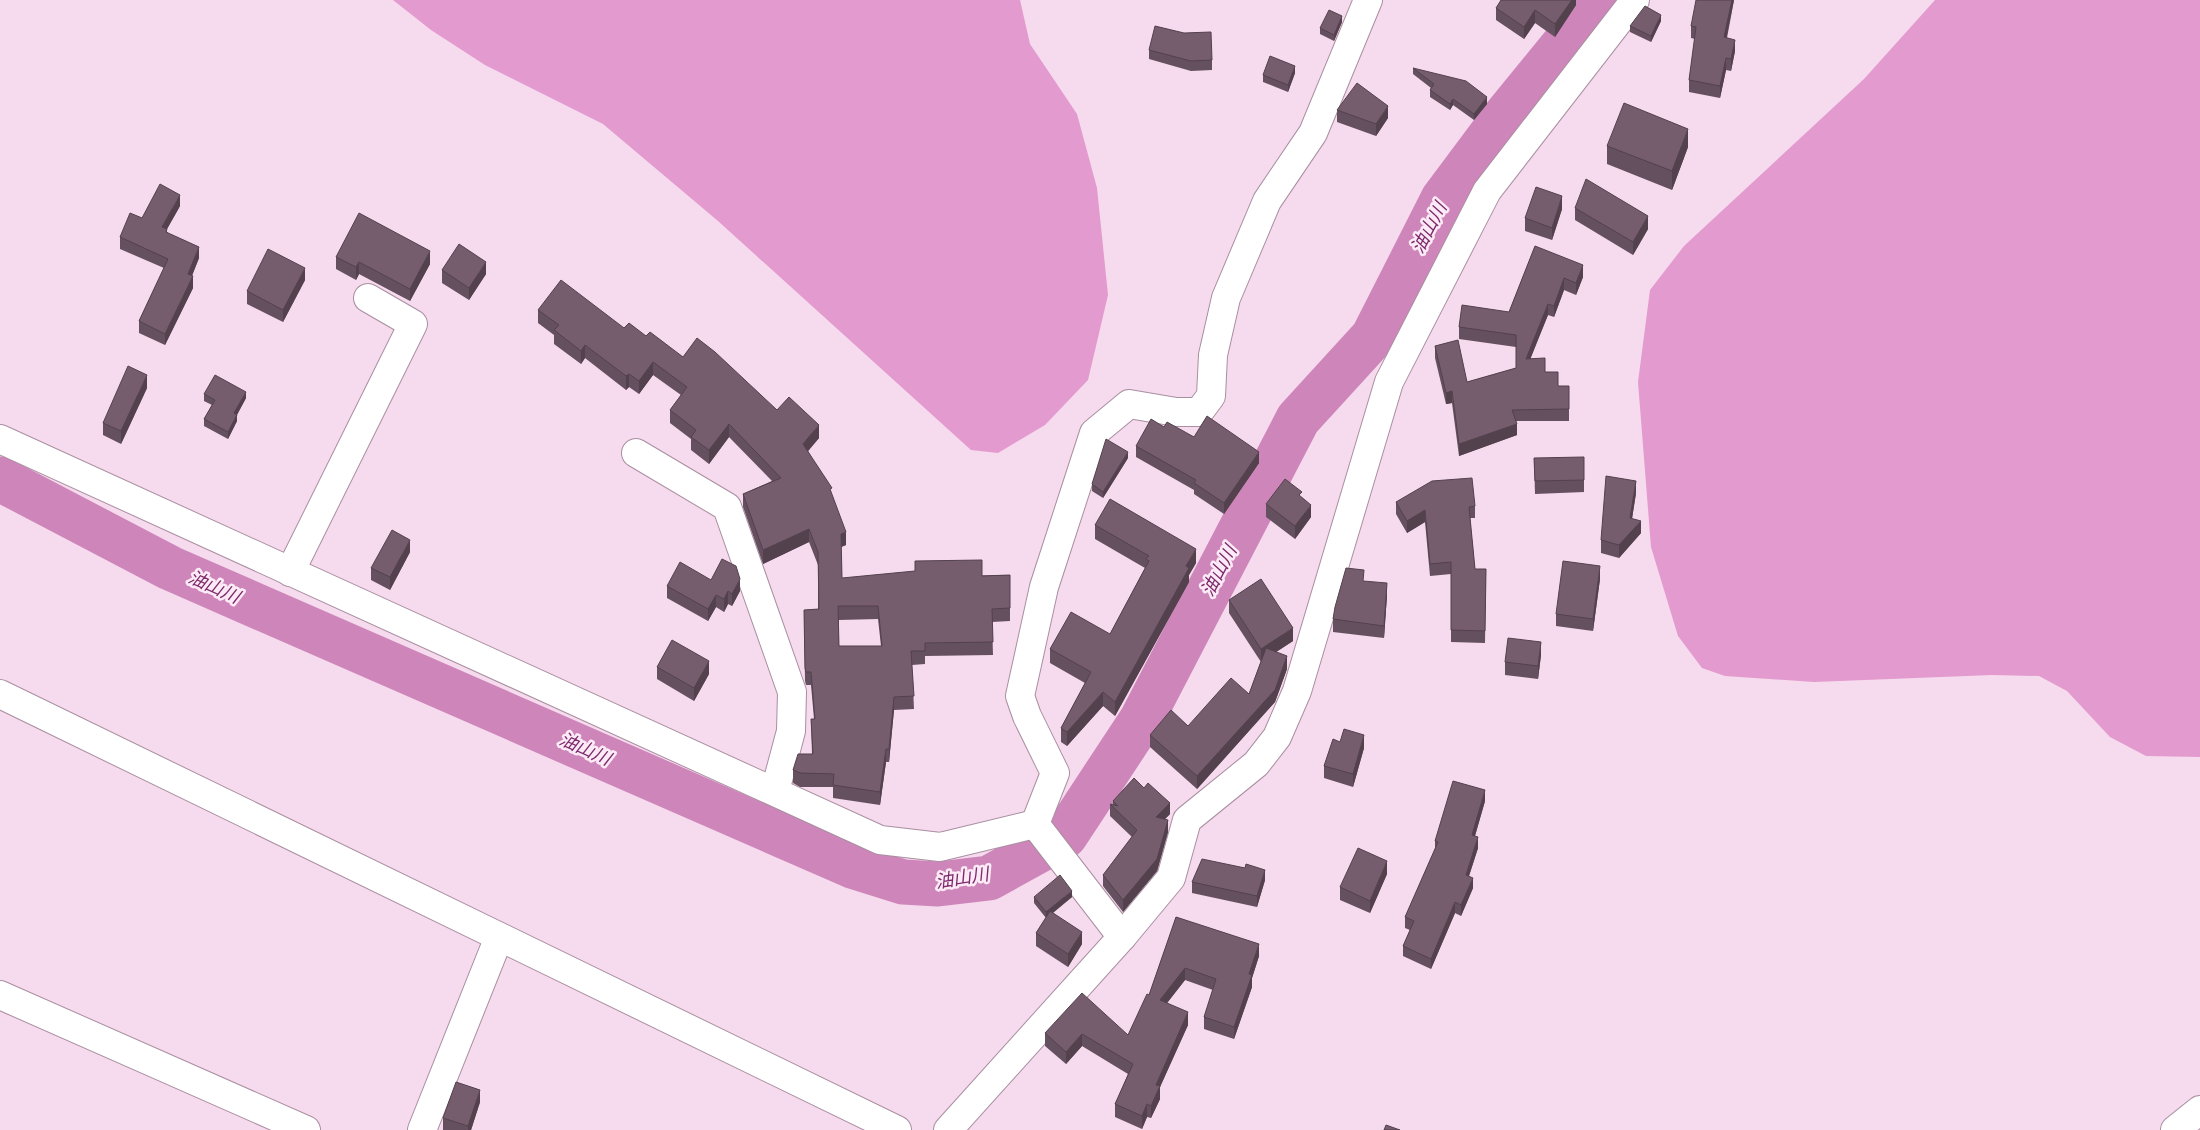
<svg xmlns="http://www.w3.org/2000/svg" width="2200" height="1130" font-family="Karla,'Noto Sans JP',sans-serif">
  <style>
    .forest { fill: #e39ace }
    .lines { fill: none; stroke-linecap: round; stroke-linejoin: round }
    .river { stroke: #ce86ba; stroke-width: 45 }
    .street-casing { stroke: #a98fa1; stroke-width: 30 }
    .street { stroke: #fff; stroke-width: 28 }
    .wall { fill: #65505f; fill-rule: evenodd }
    .shaded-wall { fill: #53414d }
    .building { fill: #765d6e; stroke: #53414d; fill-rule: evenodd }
    .labels { text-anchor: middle; stroke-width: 5; stroke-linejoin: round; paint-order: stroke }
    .water-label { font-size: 18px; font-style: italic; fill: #7d296b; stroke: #fcebf6 }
  </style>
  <rect width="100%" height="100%" fill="#f6daed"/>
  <!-- forest -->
  <g class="forest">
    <path d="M393,0H1020L1030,44L1077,114L1097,188L1108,295L1088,380L1045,425L998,453L971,450L718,221L603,124L485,65L431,30Z"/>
    <path d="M1935,0H2200V757L2146,756L2110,737L2067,691L2039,676L1992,675L1814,682L1725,676L1702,668L1678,636L1651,547L1638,382L1650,290L1684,246L1864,79Z"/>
  </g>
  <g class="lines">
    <!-- river -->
    <path class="river" d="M0,479L170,568L852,866L903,882L938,884L989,878L1065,836L1142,719L1298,419L1373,337L1443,199L1502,120L1600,0"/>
    <!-- street casing -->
    <g class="street-casing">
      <g id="street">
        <path d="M0,439L880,840L940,847L1035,824"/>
        <path d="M636,453L727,507L792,692L791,731L775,791"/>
        <path d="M290,572L413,324L368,298"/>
        <path d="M0,694L897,1130"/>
        <path d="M1035,824L1055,773L1027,716L1020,696L1044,587L1094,433L1129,404L1176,412H1199L1211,396L1213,355L1226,298L1267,201L1313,133L1368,0"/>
        <path d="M1035,824L1122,937"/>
        <path d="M0,995L306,1130"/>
        <path d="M422,1130L499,937"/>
        <path d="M948,1130L1122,937L1171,878L1187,820L1256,764L1277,737L1297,691L1389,382L1487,191L1635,0"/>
        <path d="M2175,1130L2200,1110"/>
      </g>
    </g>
    <!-- street -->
    <use href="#street" class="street"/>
  </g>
  <!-- wall -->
  <g class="wall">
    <path d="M1576,0V5L1555,37L1535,23L1524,39L1496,20V8Z"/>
    <path d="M1734,0L1727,38L1735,51L1731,71L1726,70L1720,98L1689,92V80L1695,39L1691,38V26Z"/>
    <path d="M1661,21L1651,42L1630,32V26Z"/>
    <path d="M1342,22L1334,41L1320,34V28Z"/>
    <path d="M1149,50L1212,60V70L1191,71L1149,59Z"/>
    <path d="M1413,68L1487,104L1474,120L1453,105L1450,110L1430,97V90L1431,88L1413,74Z"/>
    <path d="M1295,73L1288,92L1263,82V75Z"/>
    <path d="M1337,110L1388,118L1376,136L1337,122Z"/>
    <path d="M1607,146L1688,147L1672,190L1607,164Z"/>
    <path d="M180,206L167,229V232L199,258L192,276L193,288L165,345L139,333V321L164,268L120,249V237L142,218Z"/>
    <path d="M1575,208L1648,229L1633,255L1575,220Z"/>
    <path d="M1562,209L1552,240L1525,231V218Z"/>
    <path d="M1535,246L1583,277L1576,295L1564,290L1554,317L1548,315L1530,358L1545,372L1558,386H1569V421H1516L1517,435L1459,456L1452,403L1446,404L1435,358V346L1467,382L1516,368V347L1459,339V327L1509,312Z"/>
    <path d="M336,257L430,264L410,301L359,274L356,280L336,269Z"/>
    <path d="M442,270L486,274L469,300L442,283Z"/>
    <path d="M305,280L283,322L247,304V291Z"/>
    <path d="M538,310L624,328L646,336L777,410L819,438L808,451L832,496L846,545L841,547L842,578L1010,575V621L992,622L993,655L925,656V664L912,665L914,709L894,710L889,762H886L880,805L833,798V787H800L793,783V770L812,754L811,719H814L811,685H806L805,681L804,610L818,609V565L809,542L763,564L743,507V494L772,481L729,437L709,464L691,450V439L670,423V410L681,395L653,375L639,394L629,387L626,390L585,358L581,364L554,344V335L538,323ZM878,619L881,646H839V620Z"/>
    <path d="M147,388L121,444L103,435V423Z"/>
    <path d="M204,394L246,398L237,415V421L228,439L204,426V419L212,405L204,401Z"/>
    <path d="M1164,427L1194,437L1259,463L1224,514L1194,494V490L1136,457V446Z"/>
    <path d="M1128,458L1103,498L1092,491V484Z"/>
    <path d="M1534,458L1584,480V492L1535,494Z"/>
    <path d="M1636,493L1632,519L1641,533L1619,558L1601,553V540Z"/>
    <path d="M1396,502L1475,506V518H1470L1475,569H1486L1485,643L1451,642V574L1430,576L1425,522L1407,533L1396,514Z"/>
    <path d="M1266,504L1311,517L1295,539L1266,517Z"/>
    <path d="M1095,525L1196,563L1189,575V582L1115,716L1103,706L1067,746L1061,742V728L1085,683L1050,663V649L1110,634L1145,568L1095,539Z"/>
    <path d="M410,552L390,590L371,580V568Z"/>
    <path d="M1600,579L1593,631L1556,626V614Z"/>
    <path d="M711,580L740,591L732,606L728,604L724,612L716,607L708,621L667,598V586Z"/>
    <path d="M1364,581L1387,595L1384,638L1333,632V619Z"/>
    <path d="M1229,600L1293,641L1276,652L1287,669L1275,702L1197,789L1150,747V735L1188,726L1249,694L1261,661V662L1229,613Z"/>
    <path d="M1541,655L1538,679L1505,675V662Z"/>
    <path d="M657,667L709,674L694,701L657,679Z"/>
    <path d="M1340,742L1364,748L1353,787L1324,778V766Z"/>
    <path d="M1113,801L1170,814L1165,819L1168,832L1157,871L1123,912L1103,886V875L1132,837L1110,816V804L1113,805Z"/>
    <path d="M1485,801L1475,836L1478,848L1469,876L1473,888L1461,916L1455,913L1431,969L1403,956V946L1410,930L1405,928V917L1435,849V841Z"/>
    <path d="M1245,868L1265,880L1257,907L1192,893V882Z"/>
    <path d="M1387,874L1370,913L1340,900V887Z"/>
    <path d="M1034,897H1072L1053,913L1082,944L1068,967L1036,946V933L1046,918L1034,903Z"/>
    <path d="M1176,917L1259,956L1252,978V987L1234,1039L1204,1029V1017L1213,990L1185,980L1167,1003L1188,1025L1160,1087V1099L1151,1118L1147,1117L1142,1129L1115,1117V1104L1128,1074L1082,1046L1066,1064L1045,1046V1033L1128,1035L1149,995Z"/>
    <path d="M480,1102L471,1130H443V1118Z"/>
  </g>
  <!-- shaded-wall -->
  <g class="shaded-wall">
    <path d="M1572,0H1576V5L1555,37V24Z"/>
    <path d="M1732,0H1734L1724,49V37Z"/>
    <path d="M1535,10V23L1524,39V27Z"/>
    <path d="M1661,15V21L1651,42V36Z"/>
    <path d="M1342,16V22L1334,41V35Z"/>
    <path d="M1735,40V51L1731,71V59Z"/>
    <path d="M1726,58V70L1720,98V86Z"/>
    <path d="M1295,66V73L1288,92V85Z"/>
    <path d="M1487,97V104L1474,120V114Z"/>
    <path d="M1453,99V105L1450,110V104Z"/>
    <path d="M1388,106V118L1376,136V124Z"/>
    <path d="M1688,129V147L1672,190V171Z"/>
    <path d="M180,195V206L167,229V241L162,227Z"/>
    <path d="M1562,196V209L1552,240V228Z"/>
    <path d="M1648,216V229L1633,255V242Z"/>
    <path d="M199,247V258L188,285V274Z"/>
    <path d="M430,251V264L410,301V289Z"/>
    <path d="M359,262V274L356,280V267Z"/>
    <path d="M486,262V274L469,300V288Z"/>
    <path d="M1583,265V277L1576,295V283Z"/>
    <path d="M305,268V280L283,322V310Z"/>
    <path d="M193,276V288L165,345V334Z"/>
    <path d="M1564,278V290L1554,317V306Z"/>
    <path d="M1548,304V315L1526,370V359Z"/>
    <path d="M585,345V358L581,364V351Z"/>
    <path d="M653,362V375L639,394V381Z"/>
    <path d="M629,374V387L626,390V376Z"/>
    <path d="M147,375V388L121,444V431Z"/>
    <path d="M1452,391V403L1446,404V393Z"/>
    <path d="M246,392V398L234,420V413Z"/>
    <path d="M237,415V421L228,439V432Z"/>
    <path d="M729,424V437L709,464V450Z"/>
    <path d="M1517,424V435L1459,456V444Z"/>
    <path d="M819,425V438L803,457V444Z"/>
    <path d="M1128,452V458L1103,498V492Z"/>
    <path d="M1259,452V463L1224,514V503Z"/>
    <path d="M1636,481V493L1630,531V518Z"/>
    <path d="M1311,505V517L1295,539V526Z"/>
    <path d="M1425,510V522L1407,533V521Z"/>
    <path d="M1641,521V533L1619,558V545Z"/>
    <path d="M809,529V542L763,564V550Z"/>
    <path d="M846,532V545L841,547V534Z"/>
    <path d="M410,540V552L390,590V577Z"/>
    <path d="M1196,549V563L1189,575V582L1115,716V702L1186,566Z"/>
    <path d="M1600,566V579L1593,631V619Z"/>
    <path d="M740,579V591L732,606V594Z"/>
    <path d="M1387,583V595L1384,638V626Z"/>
    <path d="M728,591V604L724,612V599Z"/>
    <path d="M716,595V607L708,621V609Z"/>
    <path d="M1293,628V641L1261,662V649Z"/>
    <path d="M1541,642V655L1538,679V666Z"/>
    <path d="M1287,656V669L1275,702L1197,789V776Z"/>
    <path d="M709,661V674L694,701V688Z"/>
    <path d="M1103,692V706L1067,746V732Z"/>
    <path d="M894,697V710L889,762V749Z"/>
    <path d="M1364,735V748L1353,787V774Z"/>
    <path d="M886,749V762L880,805V792Z"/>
    <path d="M1485,790V801L1472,846V835Z"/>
    <path d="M1170,803V814L1156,828V817Z"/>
    <path d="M1168,820V832L1157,871L1123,912V900Z"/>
    <path d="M1478,837V848L1466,885V875Z"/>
    <path d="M1387,861V874L1370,913V901Z"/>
    <path d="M1265,870V880L1257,907V896Z"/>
    <path d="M1473,878V888L1461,916V905Z"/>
    <path d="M1072,891V897L1046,918V912Z"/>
    <path d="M1455,902V913L1431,969V959Z"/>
    <path d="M1082,932V944L1068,967V954Z"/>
    <path d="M1259,944V956L1252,978V987L1234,1039V1027L1249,974Z"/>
    <path d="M1185,968V980L1160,1012V1000Z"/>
    <path d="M1188,1012V1025L1160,1087V1099L1151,1118V1106L1156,1085Z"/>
    <path d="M1082,1034V1046L1066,1064V1052Z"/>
    <path d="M480,1090V1102L471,1130H468V1126Z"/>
    <path d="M1147,1104V1117L1142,1129V1116Z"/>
  </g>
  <!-- building -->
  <g class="building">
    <path d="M1501,0H1572L1555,24L1535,10L1524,27L1496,8Z"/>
    <path d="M1696,0H1732L1724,37L1735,40L1731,59L1726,58L1720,86L1689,80L1696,27L1691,26Z"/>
    <path d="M1645,6L1661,15L1651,36L1630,26Z"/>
    <path d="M1329,10L1342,16L1334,35L1320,28Z"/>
    <path d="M1155,26L1184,33L1211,32L1212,60L1191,61L1149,50Z"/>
    <path d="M1270,56L1295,66L1288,85L1263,75Z"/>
    <path d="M1413,68L1466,81L1487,97L1474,114L1453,99L1450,104L1430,90L1434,84Z"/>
    <path d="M1357,83L1388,106L1376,124L1337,110Z"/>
    <path d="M1624,103L1688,129L1672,171L1607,146Z"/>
    <path d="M1586,179L1648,216L1633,242L1575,208Z"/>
    <path d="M160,184L180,195L162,227L167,229L166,232L199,247L188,274L193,276L165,334L139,321L168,259L120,237L130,213L142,218Z"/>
    <path d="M1536,187L1562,196L1552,228L1525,218Z"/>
    <path d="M359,213L430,251L410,289L359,262L356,267L336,257Z"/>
    <path d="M459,244L486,262L469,288L442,270Z"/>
    <path d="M1535,246L1583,265L1576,283L1564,278L1554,306L1548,304L1526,359L1545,358V372H1558V386H1569V409L1512,410L1517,424L1459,444L1452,391L1446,393L1435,346L1458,340L1467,382L1516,368V335L1459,327L1462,305L1509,312Z"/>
    <path d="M268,249L305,268L283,310L247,291Z"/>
    <path d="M561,280L624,328L629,323L646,336L650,332L683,357L697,338L715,352L777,410L789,397L819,425L803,444L832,488L830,489L846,532L841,534L842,578L915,571V561L982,560V576L1010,575V608L992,609L993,642L925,643V651H911L914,696L894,697L889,749H886L880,792L833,785L834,774L800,773L793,770L798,754H813L811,719H815L811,672H806L805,668L804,610L819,609L818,552L809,529L763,550L743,494L781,478L729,424L709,450L691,437L696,430L670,410L687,387L653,362L639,381L629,374L626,376L585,345L581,351L554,330L559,325L538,310ZM838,606H878L882,646H839Z"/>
    <path d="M128,366L147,375L121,431L103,423Z"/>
    <path d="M215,375L246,392L234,413L237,415L228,432L204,419L215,400L204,394Z"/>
    <path d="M1207,416L1259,452L1224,503L1194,483L1196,480L1136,446L1151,419L1164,427L1167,422L1194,437Z"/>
    <path d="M1106,439L1128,452L1103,492L1092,484Z"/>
    <path d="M1584,457V480L1535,481L1534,458Z"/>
    <path d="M1606,476L1636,481L1630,518L1641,521L1619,545L1601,540Z"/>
    <path d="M1472,478L1475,506L1469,507L1475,569H1486L1485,631L1451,630V562L1430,564L1425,510L1407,521L1396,502L1432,481Z"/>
    <path d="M1285,479L1302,492L1299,495L1311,505L1295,526L1266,504Z"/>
    <path d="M1110,499L1196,549L1186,566L1189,568L1115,702L1103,692L1067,732L1061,728L1091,672L1050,649L1071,612L1110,634L1149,561L1146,559L1149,556L1095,525Z"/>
    <path d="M392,530L410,540L390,577L371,568Z"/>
    <path d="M722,559L736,566L740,579L732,594L728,591L724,599L716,595L708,609L667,586L680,562L711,580Z"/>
    <path d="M1563,561L1600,566L1593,619L1556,614Z"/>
    <path d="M1346,568L1364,570L1363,581L1387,583L1384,626L1333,619L1335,607Z"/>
    <path d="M1261,579L1293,628L1261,649L1229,600Z"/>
    <path d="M1508,638L1541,642L1538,666L1505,662Z"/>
    <path d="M672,640L709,661L694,688L657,667Z"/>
    <path d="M1266,648L1287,656L1275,690L1197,776L1150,735L1171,710L1188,726L1231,678L1249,694Z"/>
    <path d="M1344,729L1364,735L1353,774L1324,766L1333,739L1340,742Z"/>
    <path d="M1134,778L1144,788L1148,783L1170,803L1156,817L1168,820L1157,859L1123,900L1103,875L1137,830L1110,804L1118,806L1113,801Z"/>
    <path d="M1453,781L1485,790L1472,835L1478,837L1466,875L1473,878L1461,905L1455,902L1431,959L1403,946L1414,921L1405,917L1438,842L1435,841Z"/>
    <path d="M1358,848L1387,861L1370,901L1340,887Z"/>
    <path d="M1202,859L1245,868L1246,864L1265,870L1257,896L1192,882Z"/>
    <path d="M1060,875L1072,891L1046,912L1034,897Z"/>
    <path d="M1050,911L1082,932L1068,954L1036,933Z"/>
    <path d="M1176,917L1259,944L1249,974L1252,975L1234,1027L1204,1017L1216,979L1185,968L1160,1000L1188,1012L1156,1085L1160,1086L1151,1106L1147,1104L1142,1116L1115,1104L1133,1064L1082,1034L1066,1052L1045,1033L1082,993L1128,1035L1147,994L1149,995Z"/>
    <path d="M456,1082L480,1090L468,1126L443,1118Z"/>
    <path d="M1386,1125L1400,1130H1384Z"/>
  </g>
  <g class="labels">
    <!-- water labels -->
    <g class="water-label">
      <text transform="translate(1429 228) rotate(-62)" y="6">油山川</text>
      <text transform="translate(1219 571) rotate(-62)" y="6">油山川</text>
      <text transform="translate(214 587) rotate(24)" y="6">油山川</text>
      <text transform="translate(585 749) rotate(24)" y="6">油山川</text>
      <text transform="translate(962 878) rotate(-9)" y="6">油山川</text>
    </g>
  </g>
</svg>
